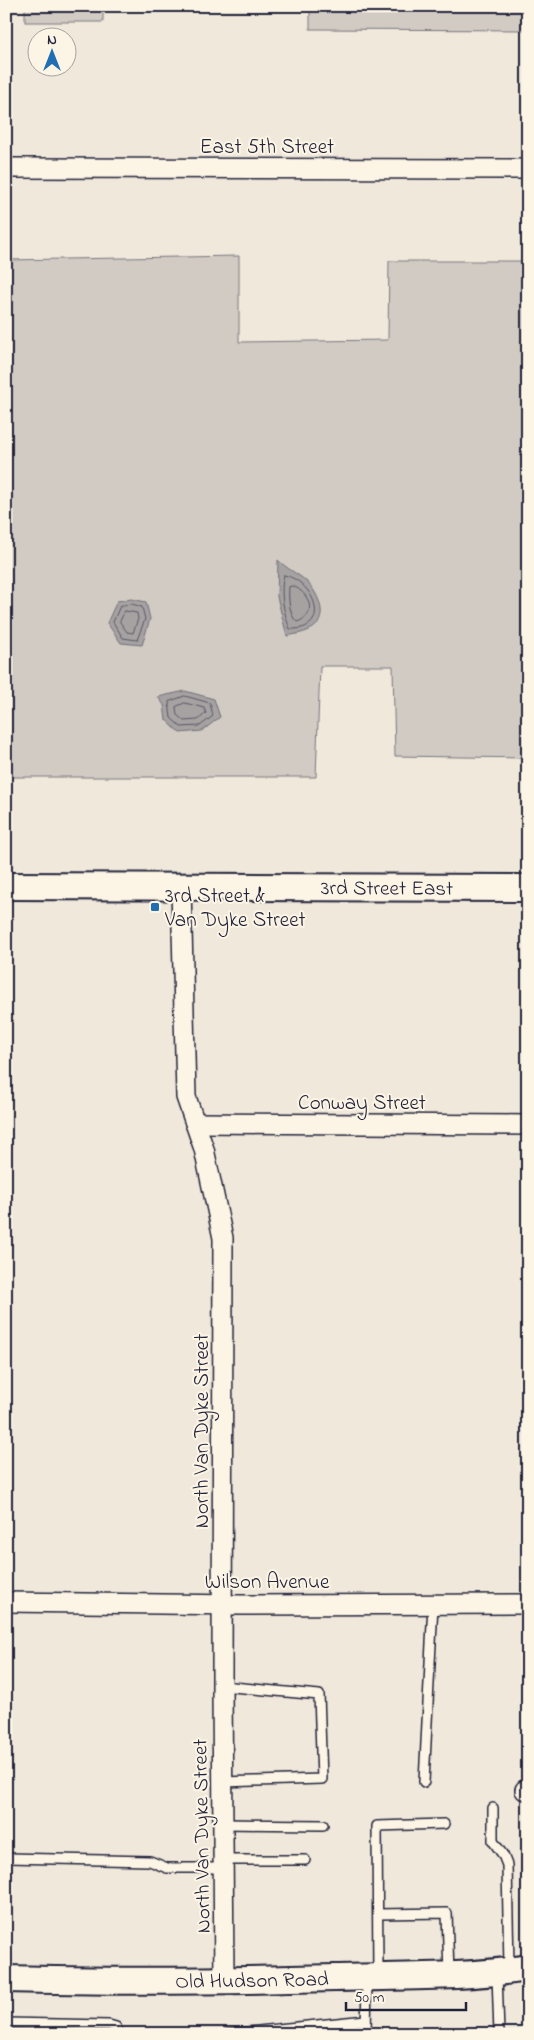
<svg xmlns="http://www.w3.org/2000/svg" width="534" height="2040" font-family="'Indie Flower',sans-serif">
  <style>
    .green { fill: #d1cbc3; stroke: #7a767f }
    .water { fill: #a6a2a2; stroke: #716f79 }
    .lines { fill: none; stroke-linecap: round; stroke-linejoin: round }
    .shore { stroke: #575564; stroke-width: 1 }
    .lane-casing { stroke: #22223b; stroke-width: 12 }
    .street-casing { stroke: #22223b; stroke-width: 22 }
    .secondary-casing { stroke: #22223b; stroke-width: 30 }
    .lane { stroke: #fcf5e5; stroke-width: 9 }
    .street { stroke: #fcf5e5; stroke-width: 19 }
    .secondary { stroke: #fcf5e5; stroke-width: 26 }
    .poi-dot { fill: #1f6fb2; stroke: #fcf5e5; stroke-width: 2 }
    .labels { text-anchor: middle; stroke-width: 4; stroke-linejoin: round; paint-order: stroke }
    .street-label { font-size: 21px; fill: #22223b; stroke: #fcf5e5 }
    .poi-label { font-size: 21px; fill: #22223b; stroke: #fcf5e5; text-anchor: start }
  </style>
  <rect width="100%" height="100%" fill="#efe8db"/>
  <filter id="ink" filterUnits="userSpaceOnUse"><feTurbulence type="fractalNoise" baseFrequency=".02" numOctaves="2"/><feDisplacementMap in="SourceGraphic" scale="10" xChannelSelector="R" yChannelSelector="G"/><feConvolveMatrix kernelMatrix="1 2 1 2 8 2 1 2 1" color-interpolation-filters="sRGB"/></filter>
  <g filter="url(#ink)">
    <!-- green -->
    <g class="green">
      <rect x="25" y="6" width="78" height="16"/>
      <path d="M310,6H528V30L310,29Z"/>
      <path d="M239,256V342L388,340L389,261H528V758L395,756L393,666H320L316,777H6V260Z"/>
    </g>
    <!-- water -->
    <g class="water">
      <path d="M278,560C287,569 297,573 306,581C317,591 330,617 313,628C305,633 296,634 287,636L277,597Z"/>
      <path d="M132,599L146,602L150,619L142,645L121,643L107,623L117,601Z"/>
      <path d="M185,691L214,699L220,717L202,731L180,733L166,720L164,705L158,697Z"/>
    </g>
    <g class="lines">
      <!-- shore -->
      <g class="shore">
        <path d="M284,575C315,581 333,631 290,629C284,614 279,591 284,575Z"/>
        <path d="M293,586C310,593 318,615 297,622C289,615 288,598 289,587Z"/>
        <path d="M132,604L142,607L145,619L137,640L123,638L113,622L120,606Z"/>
        <path d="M125,611L137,613L138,619L133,633L127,632L120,622Z"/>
        <path d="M185,696L210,703L213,716L200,726L181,727L171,718L169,702Z"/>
        <path d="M185,703L204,708L206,713L198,720L184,721L177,715L176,707Z"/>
      </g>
      <!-- lane casing -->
      <g class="lane-casing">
        <g id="lane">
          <path d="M222,1686L319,1695L322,1779L222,1782"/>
          <path d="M424,1782L433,1604"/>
          <path d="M493,1808V1841L503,1855L507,1865L509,1968"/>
          <path d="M223,1824L323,1825"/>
          <path d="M7,1858L150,1861L167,1868H224"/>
          <path d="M224,1860H305"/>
          <path d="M378,1914L447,1913L449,1974"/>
          <path d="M378,1974L377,1826L444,1824"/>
          <path d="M497,1974L499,2034"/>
          <path d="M6,2023L109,2025L116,2027L119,2034"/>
          <path d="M228,2034L366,2020"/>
          <path d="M366,2034L367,1979"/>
        </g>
      </g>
      <!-- street casing -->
      <g class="street-casing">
        <g id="street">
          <path d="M6,168L528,169"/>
          <path d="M181,886L186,1097L204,1149L223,1238L222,1686L224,1981"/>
          <path d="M195,1123L528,1125"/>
          <path d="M6,1602L240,1605L528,1604"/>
          <path d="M525,1790H528"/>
        </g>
      </g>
      <!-- secondary casing -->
      <g class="secondary-casing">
        <g id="secondary">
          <path id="s1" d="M6,886L528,888"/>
          <path id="s2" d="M6,1979C116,1982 226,1981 335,1978C399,1976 465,1978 528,1968"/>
        </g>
      </g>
      <!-- lane -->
      <use href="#lane" class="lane"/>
      <!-- street -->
      <use href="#street" class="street"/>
      <!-- secondary -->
      <use href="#secondary" class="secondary"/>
    </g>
  </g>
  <!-- markers -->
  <rect class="poi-dot" x="150" y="902" width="10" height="10" rx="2.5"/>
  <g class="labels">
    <!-- street labels -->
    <g class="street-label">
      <text x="267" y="153">East 5th Street</text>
      <text dy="7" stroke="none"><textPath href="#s1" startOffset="381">3rd Street East</textPath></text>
      <text x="362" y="1109">Conway Street</text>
      <text transform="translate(201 1431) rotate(-90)" y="7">North Van Dyke Street</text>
      <text x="267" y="1588">Wilson Avenue</text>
      <text transform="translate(201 1836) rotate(-91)" y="7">North Van Dyke Street</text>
      <text dy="7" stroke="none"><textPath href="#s2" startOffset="246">Old Hudson Road</textPath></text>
    </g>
    <!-- poi labels -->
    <g class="poi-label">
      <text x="165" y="902">3rd Street &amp;<tspan x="165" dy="24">Van Dyke Street</tspan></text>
    </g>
  </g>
  <!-- margin -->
  <rect width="534" height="2040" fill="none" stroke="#fcf5e5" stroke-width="25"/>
  <rect x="12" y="12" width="509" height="2015" fill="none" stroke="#22223b" stroke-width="2" filter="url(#ink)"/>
  <!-- north arrow -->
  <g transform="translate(52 52)"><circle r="24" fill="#fcf5e5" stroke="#a5a1a1"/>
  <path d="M0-4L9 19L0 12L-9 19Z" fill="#1f6fb2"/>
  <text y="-8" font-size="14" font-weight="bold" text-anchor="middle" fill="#22223b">N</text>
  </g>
  <!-- scale -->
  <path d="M346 2002v8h120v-8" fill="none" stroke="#22223b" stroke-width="2.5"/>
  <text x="354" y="2002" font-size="15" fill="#22223b" stroke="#fcf5e5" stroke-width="4" paint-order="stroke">50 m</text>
</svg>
